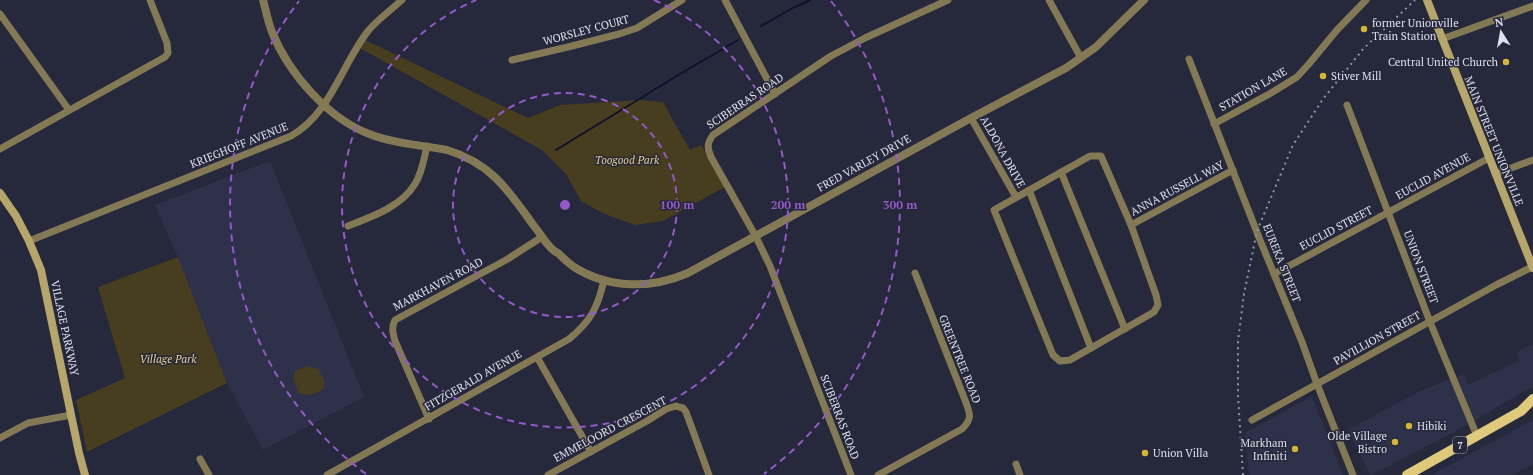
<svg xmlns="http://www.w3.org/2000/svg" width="1533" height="475" font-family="'PT Serif',serif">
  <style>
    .built { fill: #2e314a }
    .green { fill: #473e1f }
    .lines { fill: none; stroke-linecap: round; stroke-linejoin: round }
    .stream { stroke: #111130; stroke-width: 2 }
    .minor { stroke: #847955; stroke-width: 7 }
    .tertiary { stroke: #847955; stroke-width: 8 }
    .secondary { stroke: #b7a66a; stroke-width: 8 }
    .primary { stroke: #dfc97a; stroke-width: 10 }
    .rail { stroke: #9294a4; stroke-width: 2; stroke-dasharray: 2 4; stroke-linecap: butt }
    .ring { fill: none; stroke: #9459ca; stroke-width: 2; stroke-dasharray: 7 5 }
    .poi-dot { fill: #d5b534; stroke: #26283b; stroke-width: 1.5 }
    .labels { text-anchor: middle; stroke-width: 3; stroke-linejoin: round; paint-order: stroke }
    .shield { fill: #26283b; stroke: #a7a9b8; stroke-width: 1 }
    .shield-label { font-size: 10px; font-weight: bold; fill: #dee0ed }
    .poi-label { font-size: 11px; fill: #dee0ed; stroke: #26283b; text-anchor: start }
    .street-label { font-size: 11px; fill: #dee0ed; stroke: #26283b }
    .park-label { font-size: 11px; font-style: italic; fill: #e6d38e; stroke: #26283b }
    .centre { fill: #9459ca; stroke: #26283b; stroke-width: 2 }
    .ring-label { font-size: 12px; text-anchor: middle; font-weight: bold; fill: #9459ca; stroke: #26283b; stroke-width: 3; stroke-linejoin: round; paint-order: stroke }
  </style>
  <rect width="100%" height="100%" fill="#26283b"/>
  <!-- built -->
  <g class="built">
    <path d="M270,161L364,397L263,450L227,383L178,257L155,205Z"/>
    <path d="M1533,344V386L1467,425L1372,475H1370L1348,430L1416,393L1463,374L1468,385L1520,360L1517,352Z"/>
    <path d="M1312,396L1343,475H1249L1245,433Z"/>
    <path d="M1533,420V464L1513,475H1431Z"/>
  </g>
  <!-- green -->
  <g class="green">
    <path d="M363,39L528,118L560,105L639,100L663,102L690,150L701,145L725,187L663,221L635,225L602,213L581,201L566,174L542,150L358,47Z"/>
    <path d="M178,257L227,383L87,452L76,400L125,378L98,287Z"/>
    <path d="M307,366L318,369L324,380V388C317,394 308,397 299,393L293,379L295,371Z"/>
  </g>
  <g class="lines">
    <!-- stream -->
    <g class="stream">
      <path d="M761,26L793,8L810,0"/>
      <path d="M556,150L685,71L738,40"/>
    </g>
    <!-- minor -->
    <g class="minor">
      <path d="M725,0L775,94"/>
      <path d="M1049,0L1081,58"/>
      <path d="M0,14L69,110"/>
      <path d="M1442,39L1533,6"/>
      <path d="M1189,59L1260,240L1302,342L1317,384L1353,475"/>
      <path d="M512,60L568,47L619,34L637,28L682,0"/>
      <path d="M1347,105L1430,322L1477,436"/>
      <path d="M971,118L1016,197"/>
      <path d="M1214,124L1271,93L1297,77L1308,65L1337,30L1366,0"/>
      <path d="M0,149L165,57L168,53L167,43L150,0"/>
      <path d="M1090,156H1101L1131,225L1156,295L1158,305L1154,312L1070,360L1060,361L1053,355L994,210Z"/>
      <path d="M1061,172L1125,329"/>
      <path d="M1495,174L1533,160"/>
      <path d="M1029,190L1091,348"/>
      <path d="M1131,225L1233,170"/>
      <path d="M348,226C371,217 401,207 415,184C422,173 424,159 427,146"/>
      <path d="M29,241L291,136C331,113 341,66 368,31C378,19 391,10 402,0"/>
      <path d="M1274,274L1489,158"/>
      <path d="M537,357L591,452"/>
      <path d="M429,419L395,341C393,333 391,328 395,320L506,260L542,237"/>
      <path d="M1252,420L1496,285L1532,267"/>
      <path d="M0,438L28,423L71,415"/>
      <path d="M200,459L209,475"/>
      <path d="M1016,464L1020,475"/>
      <path d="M327,475L569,339C591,321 598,307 604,280"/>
      <path d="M548,475L647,421L666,409L676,406L679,407L683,408L686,412L709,475"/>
      <path d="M851,475L770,266L755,235L711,157C707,148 707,143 713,135L831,56L865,38L948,0"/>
      <path d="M878,475L962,429C973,418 970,414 965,400L915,273"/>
    </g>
    <!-- tertiary -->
    <path class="tertiary" d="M263,0C266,11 268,22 272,32C289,74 329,120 372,135C395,144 422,145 447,150C491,163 509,191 534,226C540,233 544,241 551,248C553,250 555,252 558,253C563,258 568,263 574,267C609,289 651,289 688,273L971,118L1066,68L1096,47L1144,0"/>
    <!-- secondary -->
    <g class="secondary">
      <path d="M1427,0L1533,268"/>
      <path d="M0,193L16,216L29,241L41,270L79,453L85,475"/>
    </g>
    <!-- primary -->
    <path class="primary" d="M1407,475L1521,411L1533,399"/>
    <!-- rail -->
    <path class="rail" d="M1243,475L1238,396V341L1244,294L1257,231L1293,145L1323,99L1364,48L1415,0"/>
  </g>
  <!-- distance rings -->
  <g class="ring">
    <circle cx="565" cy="205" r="112"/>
    <path d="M654 0A223 223 0 1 1 476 0"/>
    <path d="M366 474A335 335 0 0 1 299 1M831 1A335 335 0 0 1 764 474"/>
  </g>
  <!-- markers -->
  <g class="poi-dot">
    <circle cx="1364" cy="29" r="4"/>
    <circle cx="1506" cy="62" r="4"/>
    <circle cx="1323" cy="76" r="4"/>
    <circle cx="1409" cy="426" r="4"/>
    <circle cx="1395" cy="442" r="4"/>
    <circle cx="1295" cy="449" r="4"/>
    <circle cx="1145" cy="453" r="4"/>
  </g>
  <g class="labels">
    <!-- shield labels -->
    <rect class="shield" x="1453" y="437" width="14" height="16" rx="3"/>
    <g class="shield-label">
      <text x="1460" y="449">7</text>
    </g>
    <!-- poi labels -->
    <g class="poi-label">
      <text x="1372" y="27">former Unionville<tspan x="1372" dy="13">Train Station</tspan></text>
      <text x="1498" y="66" text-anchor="end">Central United Church</text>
      <text x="1331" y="80">Stiver Mill</text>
      <text x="1417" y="430">Hibiki</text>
      <text x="1387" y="440" text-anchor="end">Olde Village<tspan x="1387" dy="13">Bistro</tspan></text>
      <text x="1287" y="447" text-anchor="end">Markham<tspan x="1287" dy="13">Infiniti</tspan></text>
      <text x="1153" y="457">Union Villa</text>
    </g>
    <!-- street labels -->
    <g class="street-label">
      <text transform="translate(586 30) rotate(-15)" y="4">WORSLEY COURT</text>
      <text transform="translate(1253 89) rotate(-30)" y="4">STATION LANE</text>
      <text transform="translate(745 101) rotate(-34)" y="4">SCIBERRAS ROAD</text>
      <text transform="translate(1494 141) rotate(68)" y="4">MAIN STREET UNIONVILLE</text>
      <text transform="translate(239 145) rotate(-22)" y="4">KRIEGHOFF AVENUE</text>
      <text transform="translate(1003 152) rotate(61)" y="4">ALDONA DRIVE</text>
      <text transform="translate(864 163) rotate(-29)" y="4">FRED VARLEY DRIVE</text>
      <text transform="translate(1433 176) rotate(-29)" y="4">EUCLID AVENUE</text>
      <text transform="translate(1177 188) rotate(-28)" y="4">ANNA RUSSELL WAY</text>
      <text transform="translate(1336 228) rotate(-28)" y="4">EUCLID STREET</text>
      <text transform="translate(1282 263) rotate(68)" y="4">EUREKA STREET</text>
      <text transform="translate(1421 267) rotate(69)" y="4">UNION STREET</text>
      <text transform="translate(438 284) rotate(-28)" y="4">MARKHAVEN ROAD</text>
      <text transform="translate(65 328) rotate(78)" y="4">VILLAGE PARKWAY</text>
      <text transform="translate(1377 338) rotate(-29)" y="4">PAVILLION STREET</text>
      <text transform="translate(960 359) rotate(68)" y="4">GREENTREE ROAD</text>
      <text transform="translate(473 380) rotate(-30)" y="4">FITZGERALD AVENUE</text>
      <text transform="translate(840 417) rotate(69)" y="4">SCIBERRAS ROAD</text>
      <text transform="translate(610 429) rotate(-28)" y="4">EMMELOORD CRESCENT</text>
    </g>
    <!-- park labels -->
    <g class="park-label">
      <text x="627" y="164">Toogood Park</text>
      <text x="168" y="363">Village Park</text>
    </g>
  </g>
  <circle cx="565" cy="205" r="6" class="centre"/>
  <g class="ring-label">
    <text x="677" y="209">100 m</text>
    <text x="788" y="209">200 m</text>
    <text x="900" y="209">300 m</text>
  </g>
  <!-- north arrow -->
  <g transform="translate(1501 32) rotate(349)" stroke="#26283b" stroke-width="3" paint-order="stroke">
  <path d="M0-3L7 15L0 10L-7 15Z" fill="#dee0ed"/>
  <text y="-6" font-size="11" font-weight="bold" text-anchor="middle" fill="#dee0ed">N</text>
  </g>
</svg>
